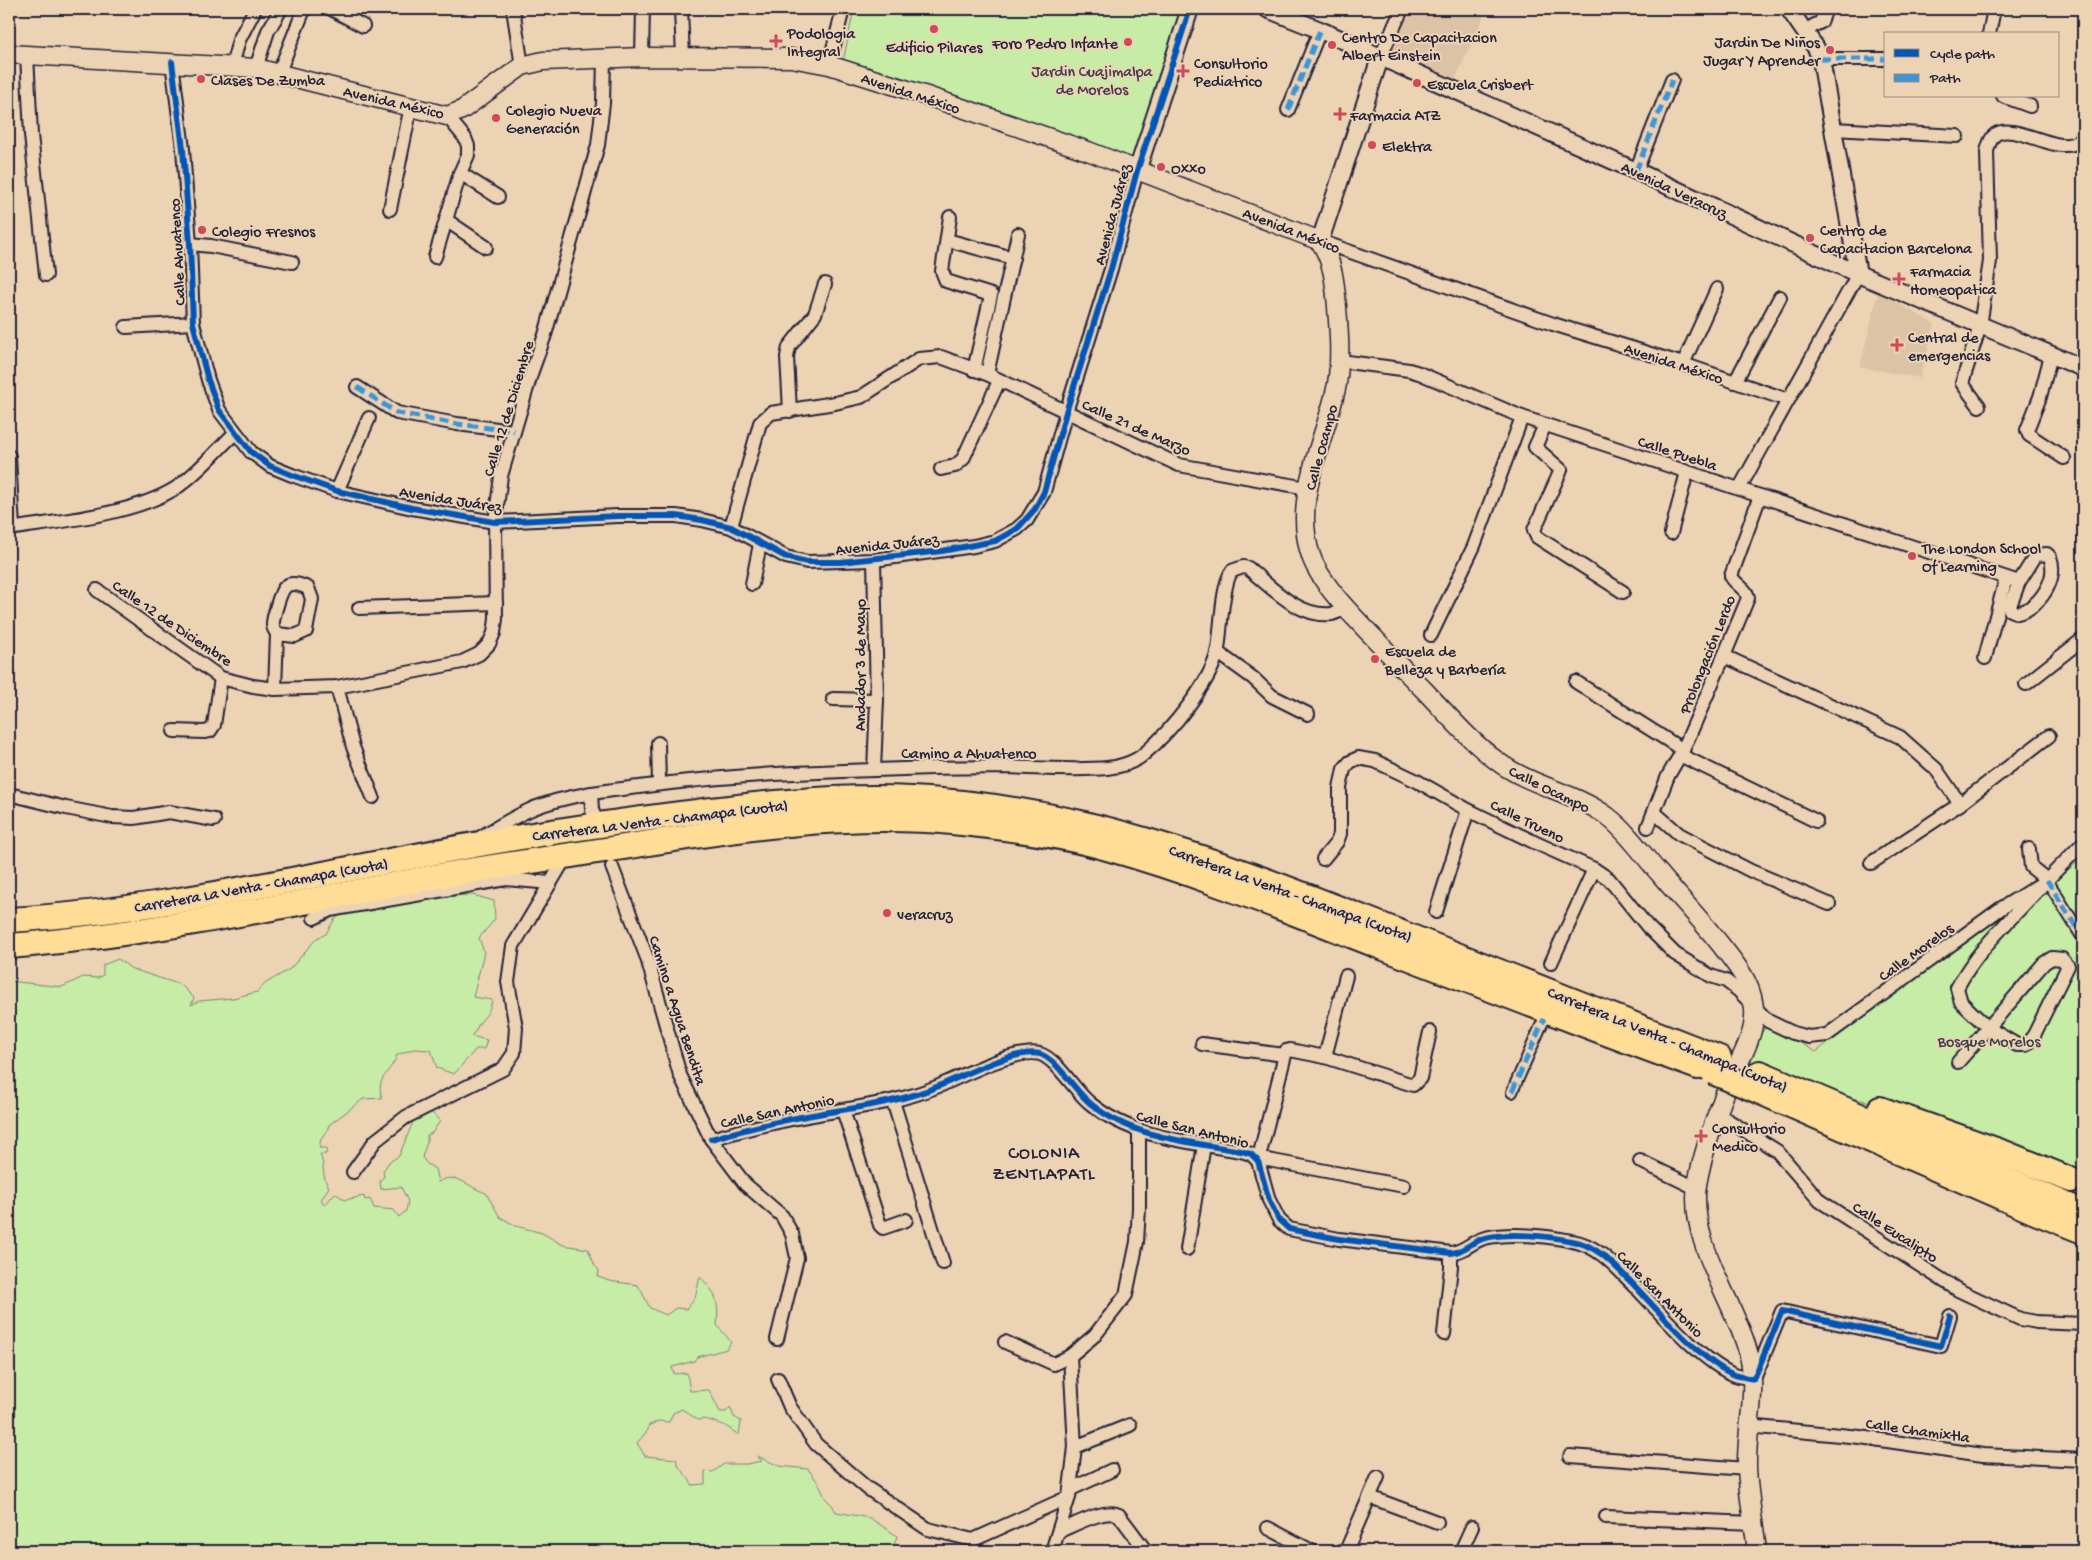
<svg xmlns="http://www.w3.org/2000/svg" width="2092" height="1560" font-family="'Gochi Hand',sans-serif">
  <style>
    .built { fill: #dcc3a5 }
    .green { fill: #c7eca6; stroke: #748770 }
    .lines { fill: none; stroke-linecap: round; stroke-linejoin: round }
    .pedestrian-casing { stroke: #22223b; stroke-width: 14 }
    .minor-casing { stroke: #22223b; stroke-width: 16 }
    .tertiary-casing { stroke: #22223b; stroke-width: 20 }
    .secondary-casing { stroke: #22223b; stroke-width: 21 }
    .motorway-casing { stroke: #22223b; stroke-width: 28 }
    .pedestrian { stroke: #ecd3b4; stroke-width: 10 }
    .minor { stroke: #ecd3b4; stroke-width: 12 }
    .tertiary { stroke: #ecd3b4; stroke-width: 16 }
    .secondary { stroke: #ecd3b4; stroke-width: 18 }
    .motorway { stroke: #ffdd96; stroke-width: 24 }
    .motorway-bridge-casing { stroke: #22223b; stroke-width: 28; stroke-linecap: butt }
    .motorway-bridge { stroke: #ffdd96; stroke-width: 24 }
    .quiet { stroke: #3b95d9; stroke-width: 5; stroke-dasharray: 10 5; stroke-linecap: butt }
    .cycleway-casing { stroke: #ecd3b4; stroke-width: 9 }
    .cycleway { stroke: #0057b8; stroke-width: 6 }
    .poi-dot { fill: #d1495b; stroke: #ecd3b4; stroke-width: 2 }
    .labels { text-anchor: middle; stroke-width: 4; stroke-linejoin: round; paint-order: stroke }
    .poi-label { font-size: 16px; fill: #22223b; stroke: #ecd3b4; text-anchor: start }
    .park-label { font-size: 16px; fill: #3b404b; stroke: #ecd3b4 }
    .street-label { font-size: 16px; fill: #22223b; stroke: #ecd3b4 }
    .neighbourhood-label { font-size: 18px; letter-spacing: 1px; fill: #22223b; stroke: #ecd3b4 }
  </style>
  <rect width="100%" height="100%" fill="#ecd3b4"/>
  <filter id="ink" filterUnits="userSpaceOnUse"><feTurbulence type="fractalNoise" baseFrequency=".02" numOctaves="2"/><feDisplacementMap in="SourceGraphic" scale="10" xChannelSelector="R" yChannelSelector="G"/><feConvolveMatrix kernelMatrix="1 2 1 2 8 2 1 2 1" color-interpolation-filters="sRGB"/></filter>
  <g filter="url(#ink)">
    <!-- built -->
    <g class="built">
      <path d="M1411,9H1487L1453,84L1390,55Z"/>
      <path d="M1878,292L1935,324L1920,378L1860,367Z"/>
    </g>
    <!-- green -->
    <g class="green">
      <path d="M854,9H1189L1137,171L843,62Z"/>
      <path d="M2083,857V1174L2018,1148L1867,1101L1827,1095L1750,1063L1757,1040L1765,1028L1780,1031L1816,1052L1922,970L2051,885Z"/>
      <path d="M473,895L494,901L495,919L479,938L484,952L473,997L492,1000C489,1012 488,1013 480,1022C477,1027 476,1032 471,1036L487,1040L484,1049H476L454,1074L437,1068L431,1050L413,1049L397,1055C391,1073 375,1077 382,1098L363,1099L329,1125L326,1133L321,1138L319,1148H327L326,1154H320C325,1166 321,1176 329,1187L321,1200L325,1205L335,1193L345,1200L364,1196L365,1200L370,1199L374,1208L394,1210L399,1217L406,1211L408,1201L401,1187L381,1189L380,1180L384,1177L383,1171L389,1162L399,1156L413,1122L410,1116L428,1109L440,1121L432,1133L427,1135V1142L422,1157L427,1164L435,1169L438,1182C457,1171 467,1187 486,1193L500,1217L516,1226L542,1233L563,1245L588,1249L595,1266L599,1270L598,1277L609,1281L638,1285L650,1308L666,1315L676,1308L686,1309L695,1298L700,1277C717,1294 719,1302 717,1325L731,1342L727,1349L697,1357L694,1361L672,1367L674,1374L687,1373L690,1391L709,1390L720,1412H726L730,1407L734,1417L741,1421L739,1435L724,1425L705,1419L698,1420L682,1409L673,1413L669,1422L658,1421L648,1426V1430L637,1443L645,1456L676,1459C679,1472 687,1473 692,1485L705,1484V1471L713,1472L724,1464H747L762,1461L757,1456L779,1466L808,1469L819,1484L825,1498L832,1505L836,1512L870,1518L897,1536L893,1548L887,1551H9V981L62,987L83,977L98,978L103,975V965L118,959L132,969L181,985L194,998L191,1005L199,1001L233,998L257,992L266,983L290,969L317,938L326,934L334,920L344,912H365L427,897Z"/>
    </g>
    <g class="lines">
      <!-- pedestrian casing -->
      <g class="pedestrian-casing">
        <g id="pedestrian">
          <path d="M2047,880L2083,938"/>
          <path d="M1512,1092L1544,1019"/>
        </g>
      </g>
      <!-- minor casing -->
      <g class="minor-casing">
        <g id="minor">
          <path d="M331,9L363,26"/>
          <path d="M513,9L522,66"/>
          <path d="M681,9L683,57"/>
          <path d="M1806,33L1813,26L1821,22L1826,9"/>
          <path d="M1989,34L1994,9"/>
          <path d="M27,54L31,135L46,275"/>
          <path d="M642,57L643,9"/>
          <path d="M1380,58L1402,9"/>
          <path d="M1821,59H1886"/>
          <path d="M172,62L183,149L190,244L193,323L208,380L219,410L251,452L270,466L292,475L337,491L412,508L495,522L618,516H676L702,520L731,527L786,557L807,562L874,560L974,546L995,541L1017,529L1027,520L1044,492L1066,412L1111,269L1137,171"/>
          <path d="M829,65L843,9"/>
          <path d="M232,66L239,40L255,9"/>
          <path d="M256,68L268,31L281,9"/>
          <path d="M279,72L303,12L306,9"/>
          <path d="M2003,96L2030,106"/>
          <path d="M1288,110L1320,30"/>
          <path d="M1834,129L1957,136"/>
          <path d="M1636,171L1672,80"/>
          <path d="M460,173L498,197"/>
          <path d="M390,209L411,106"/>
          <path d="M950,217L942,271L946,281L991,295L974,370"/>
          <path d="M446,220L486,247"/>
          <path d="M947,240L1013,258"/>
          <path d="M1320,241L1553,324L1683,364L1788,400"/>
          <path d="M190,244L211,246L292,262"/>
          <path d="M435,257L460,173L468,155V146L465,138L447,116"/>
          <path d="M126,327L193,323"/>
          <path d="M2051,355L2040,397L2027,430L2029,435L2064,458"/>
          <path d="M1340,361L1409,370L1419,373L1522,417L2019,582L2036,555L2047,554L2050,557C2059,579 2039,608 2018,613L2010,610V606L2019,582"/>
          <path d="M1683,364L1717,289"/>
          <path d="M987,374L1018,234"/>
          <path d="M1735,382L1780,297"/>
          <path d="M357,387L397,413L457,424L514,431"/>
          <path d="M1979,406L1962,383L1980,326L1990,261L1987,151C1989,145 1990,138 1996,134C2014,123 2052,151 2073,144C2077,143 2080,140 2083,138"/>
          <path d="M790,411L787,357L789,347L815,314L825,284"/>
          <path d="M1545,425L1535,447L1561,470L1534,530L1537,537L1623,592"/>
          <path d="M9,456L13,528"/>
          <path d="M941,469L955,466L963,459L999,381"/>
          <path d="M1739,489L1858,274"/>
          <path d="M337,491L369,418"/>
          <path d="M731,527L760,423L771,413L835,403L861,397L919,359L941,357L987,374L1179,465L1307,488"/>
          <path d="M9,529C59,521 133,515 176,488C198,473 216,451 235,433"/>
          <path d="M1671,533L1687,472"/>
          <path d="M874,560L877,700L874,770"/>
          <path d="M752,584L760,544"/>
          <path d="M97,590L221,678L253,686L275,689L337,687L462,662L479,654L489,644L494,633L496,619L495,522L501,476L532,371L545,335L598,145L603,103L604,57"/>
          <path d="M359,608L496,603"/>
          <path d="M1431,635L1474,546L1522,417"/>
          <path d="M1217,652L1253,678L1272,696L1308,714"/>
          <path d="M1724,656L1900,737L1936,769L1960,804"/>
          <path d="M1985,658L2006,578"/>
          <path d="M1576,682L1683,750"/>
          <path d="M2026,684L2083,639"/>
          <path d="M337,687L353,747L373,797"/>
          <path d="M275,689L277,634C276,632 273,628 273,626C272,620 280,592 285,587C291,581 301,585 308,588L312,599L306,631L295,636L277,634"/>
          <path d="M833,699L877,700"/>
          <path d="M174,731L204,732L210,731L214,725L221,678"/>
          <path d="M658,743L659,784"/>
          <path d="M1680,755L1816,821"/>
          <path d="M591,793L592,810L596,820"/>
          <path d="M9,794L66,808L112,817L134,818L169,812L214,820"/>
          <path d="M1654,812L1679,834L1751,871L1829,904"/>
          <path d="M1648,827L1668,776L1683,750L1724,656L1748,598C1747,588 1735,585 1731,576L1760,496"/>
          <path d="M479,838C497,827 515,816 534,808C567,795 604,791 639,787C717,776 796,772 875,770C918,768 962,767 1005,767C1038,768 1074,771 1107,768C1120,767 1135,762 1144,754C1170,732 1212,682 1218,649C1221,631 1222,583 1232,571L1243,567L1248,568C1271,587 1299,618 1332,614C1336,613 1342,610 1346,608"/>
          <path d="M1323,859L1337,842L1340,834V788L1344,769L1350,762L1358,758L1375,761L1417,781L1468,810L1536,843L1594,869L1609,879L1647,926L1675,954L1711,976L1726,981L1739,991L1768,1021L1793,1033L1809,1037L1827,1035L2000,909L2047,880L2083,843"/>
          <path d="M1871,863L1960,804L2049,736"/>
          <path d="M612,867L647,958L680,1075L711,1139L745,1184L782,1216L792,1234L797,1258L777,1339"/>
          <path d="M1436,912L1468,810"/>
          <path d="M314,918L330,910L506,879L550,883"/>
          <path d="M2052,958L2062,959L2068,966L2034,1035L2026,1045H2017L1988,1028L2044,963Z"/>
          <path d="M1551,963L1594,869"/>
          <path d="M1202,1044L1284,1055"/>
          <path d="M1325,1057L1346,976"/>
          <path d="M1958,1062L1988,1028L1961,1002L1957,988C1978,947 2016,915 2047,880L2031,867L2029,849"/>
          <path d="M893,1101L943,1263"/>
          <path d="M843,1110L880,1225L883,1228L886,1227L906,1220"/>
          <path d="M1718,1114L1777,1151L1820,1201L1958,1290L2020,1319L2036,1322L2083,1324"/>
          <path d="M711,1139C746,1129 782,1120 818,1114C859,1107 901,1102 939,1086C962,1076 1017,1048 1040,1054C1058,1060 1075,1092 1091,1104C1132,1138 1190,1142 1241,1151L1251,1154L1258,1161L1269,1200L1279,1220L1289,1229L1339,1239L1451,1253C1464,1252 1472,1241 1485,1238C1509,1232 1548,1236 1572,1241C1597,1245 1614,1265 1631,1282C1656,1308 1702,1363 1735,1375C1741,1377 1748,1378 1754,1379L1782,1311L1941,1346L1950,1316"/>
          <path d="M1640,1161L1696,1188"/>
          <path d="M353,1172L375,1141L406,1117L503,1069L514,1053L516,1028L508,982L513,946L563,862"/>
          <path d="M1404,1186L1268,1160L1258,1161L1286,1051L1290,1050L1325,1057L1413,1085L1420,1078L1430,1032"/>
          <path d="M1187,1249L1204,1145"/>
          <path d="M1444,1334L1451,1267V1253"/>
          <path d="M1005,1342L1054,1364L1070,1356"/>
          <path d="M778,1379L790,1407L816,1444L867,1488L928,1529L973,1540L1069,1497"/>
          <path d="M1748,1426L1860,1437L1983,1455L2083,1460"/>
          <path d="M1075,1447L1130,1425"/>
          <path d="M1570,1456L1747,1469"/>
          <path d="M1071,1489L1112,1470"/>
          <path d="M1370,1497L1437,1522"/>
          <path d="M1606,1517L1754,1523"/>
          <path d="M1268,1528L1312,1551"/>
          <path d="M1059,1531C1075,1525 1104,1508 1119,1515L1146,1551"/>
          <path d="M1052,1551L1069,1497L1075,1447L1070,1356L1095,1335L1126,1295L1137,1242L1139,1208V1132"/>
          <path d="M1346,1551L1378,1477"/>
          <path d="M1461,1551L1472,1527"/>
        </g>
      </g>
      <!-- tertiary casing -->
      <g class="tertiary-casing">
        <g id="tertiary">
          <path d="M1267,9L1320,30L1636,171L1858,274L2083,368"/>
          <path d="M1789,9L1816,48L1821,59L1858,274"/>
          <path d="M1137,171L1190,9"/>
          <path d="M1320,241L1380,58"/>
        </g>
      </g>
      <!-- secondary casing -->
      <g class="secondary-casing">
        <path id="secondary" d="M9,54L256,68L447,116L462,110L522,66L543,61L642,57L791,58L829,65L924,95L1088,151L1320,241C1333,262 1335,282 1337,307C1339,332 1341,358 1337,384C1326,440 1291,498 1311,556C1321,585 1356,619 1377,641C1393,658 1409,675 1425,691C1448,715 1470,741 1497,761C1530,786 1574,792 1607,816C1628,832 1642,854 1659,873C1681,899 1703,922 1724,949C1732,959 1740,969 1746,981C1769,1026 1738,1056 1724,1096C1713,1124 1702,1155 1697,1185C1689,1239 1730,1295 1746,1345C1760,1385 1746,1425 1747,1467C1748,1495 1754,1524 1757,1551"/>
      </g>
      <!-- motorway casing -->
      <g class="motorway-casing">
        <g id="motorway">
          <path d="M9,920C145,912 278,882 411,857C495,840 580,827 665,816C747,805 830,795 912,799C1082,807 1225,864 1381,925C1494,970 1606,1014 1719,1058"/>
          <path d="M9,946C149,935 285,905 423,879C492,866 561,857 630,846C737,829 843,812 952,822C1004,827 1057,834 1107,848C1200,874 1289,911 1379,946C1485,987 1591,1028 1698,1067"/>
          <path d="M1760,1073L2083,1212"/>
          <path d="M1756,1090L2033,1211L2083,1231"/>
          <path d="M1880,1109L2007,1154L2071,1180"/>
        </g>
      </g>
      <!-- pedestrian -->
      <use href="#pedestrian" class="pedestrian"/>
      <!-- minor -->
      <use href="#minor" class="minor"/>
      <!-- tertiary -->
      <use href="#tertiary" class="tertiary"/>
      <!-- secondary -->
      <use href="#secondary" class="secondary"/>
      <!-- motorway -->
      <use href="#motorway" class="motorway"/>
      <!-- motorway-bridge casing -->
      <g class="motorway-bridge-casing">
        <path id="motorway-bridge" d="M1713,1072L1756,1090"/>
      </g>
      <!-- motorway-bridge -->
      <use href="#motorway-bridge" class="motorway-bridge"/>
      <!-- quiet -->
      <g class="quiet">
        <path d="M1821,59H1886"/>
        <path d="M1288,110L1320,30"/>
        <path d="M1636,171L1672,80"/>
        <path d="M357,387L397,413L457,424L514,431"/>
        <path d="M2047,880L2083,938"/>
        <path d="M1512,1092L1544,1019"/>
      </g>
      <!-- cycleway casing -->
      <g class="cycleway-casing">
        <g id="cycleway">
          <path d="M172,62L183,149L190,244L193,323L208,380L219,410L251,452L270,466L292,475L337,491L412,508L495,522L618,516H676L702,520L731,527L786,557L807,562H841L942,551L995,541L1017,529L1035,509L1044,492L1066,412L1111,269L1137,171L1190,9"/>
          <path d="M711,1139C746,1129 782,1120 818,1114C859,1107 901,1102 939,1086C962,1076 1017,1048 1040,1054C1058,1060 1075,1092 1091,1104C1132,1138 1190,1142 1241,1151L1251,1154L1258,1161L1269,1200L1279,1220L1289,1229L1339,1239L1451,1253C1464,1252 1472,1241 1485,1238C1509,1232 1548,1236 1572,1241C1597,1245 1614,1265 1631,1282C1656,1308 1702,1363 1735,1375C1741,1377 1748,1378 1754,1379L1782,1311L1941,1346L1950,1316"/>
        </g>
      </g>
      <!-- cycleway -->
      <use href="#cycleway" class="cycleway"/>
    </g>
  </g>
  <!-- markers -->
  <g class="poi-dot">
    <circle cx="934" cy="29" r="5"/>
    <path d="M773.5 33.5h5v5h5v5h-5v5h-5v-5h-5v-5h5z"/>
    <circle cx="1128" cy="42" r="5"/>
    <circle cx="1332" cy="45" r="5"/>
    <circle cx="1830" cy="50" r="5"/>
    <path d="M1180.5 63.5h5v5h5v5h-5v5h-5v-5h-5v-5h5z"/>
    <circle cx="201" cy="79" r="5"/>
    <circle cx="1417" cy="83" r="5"/>
    <path d="M1337.5 106.5h5v5h5v5h-5v5h-5v-5h-5v-5h5z"/>
    <circle cx="496" cy="118" r="5"/>
    <circle cx="1372" cy="145" r="5"/>
    <circle cx="1161" cy="167" r="5"/>
    <circle cx="202" cy="230" r="5"/>
    <circle cx="1810" cy="238" r="5"/>
    <path d="M1896.5 271.5h5v5h5v5h-5v5h-5v-5h-5v-5h5z"/>
    <path d="M1894.5 337.5h5v5h5v5h-5v5h-5v-5h-5v-5h5z"/>
    <circle cx="1912" cy="556" r="5"/>
    <circle cx="1375" cy="659" r="5"/>
    <circle cx="887" cy="913" r="5"/>
    <path d="M1698.5 1128.5h5v5h5v5h-5v5h-5v-5h-5v-5h5z"/>
  </g>
  <g class="labels">
    <!-- poi labels -->
    <g class="poi-label">
      <text x="787" y="38">Podologia<tspan x="787" dy="18">Integral</tspan></text>
      <text x="1342" y="42">Centro De Capacitacion<tspan x="1342" dy="18">Albert Einstein</tspan></text>
      <text x="1820" y="47" text-anchor="end">Jardin De Niños<tspan x="1820" dy="18">Jugar Y Aprender</tspan></text>
      <text x="1118" y="48" text-anchor="end">Foro Pedro Infante</text>
      <text x="934" y="52" text-anchor="middle">Edificio Pilares</text>
      <text x="1194" y="68">Consultorio<tspan x="1194" dy="18">Pediatrico</tspan></text>
      <text x="211" y="85">Clases De Zumba</text>
      <text x="1427" y="89">Escuela Crisbert</text>
      <text x="506" y="115">Colegio Nueva<tspan x="506" dy="18">Generación</tspan></text>
      <text x="1350" y="120">Farmacia ATZ</text>
      <text x="1382" y="151">Elektra</text>
      <text x="1171" y="173">Oxxo</text>
      <text x="1820" y="235">Centro de<tspan x="1820" dy="18">Capacitacion Barcelona</tspan></text>
      <text x="212" y="236">Colegio Fresnos</text>
      <text x="1910" y="276">Farmacia<tspan x="1910" dy="18">Homeopatica</tspan></text>
      <text x="1908" y="342">Central de<tspan x="1908" dy="18">emergencias</tspan></text>
      <text x="1922" y="553">The London School<tspan x="1922" dy="18">Of Learning</tspan></text>
      <text x="1385" y="656">Escuela de<tspan x="1385" dy="18">Belleza y Barbería</tspan></text>
      <text x="897" y="919">veracruz</text>
      <text x="1712" y="1133">Consultorio<tspan x="1712" dy="18">Medico</tspan></text>
    </g>
    <!-- park labels -->
    <g class="park-label">
      <text x="1092" y="76">Jardin Cuajimalpa<tspan x="1092" dy="18">de Morelos</tspan></text>
      <text x="1989" y="1046">Bosque Morelos</text>
    </g>
    <!-- street labels -->
    <g class="street-label">
      <text transform="translate(911 92) rotate(18)" y="6">Avenida México</text>
      <text transform="translate(394 101) rotate(13)" y="6">Avenida México</text>
      <text transform="translate(1675 189) rotate(25)" y="6">Avenida Veracruz</text>
      <text transform="translate(1111 214) rotate(-75)" y="6">Avenida Juárez</text>
      <text transform="translate(1292 229) rotate(21)" y="6">Avenida México</text>
      <text transform="translate(176 252) rotate(-93)" y="6">Calle Ahuatenco</text>
      <text transform="translate(1674 362) rotate(18)" y="6">Avenida México</text>
      <text transform="translate(507 408) rotate(-73)" y="6">Calle 12 de Diciembre</text>
      <text transform="translate(1137 426) rotate(24)" y="6">Calle 21 de Marzo</text>
      <text transform="translate(1320 447) rotate(-75)" y="6">Calle Ocampo</text>
      <text transform="translate(1678 452) rotate(18)" y="6">Calle Puebla</text>
      <text transform="translate(451 498) rotate(9)" y="6">Avenida Juárez</text>
      <text transform="translate(887 543) rotate(-6)" y="6">Avenida Juárez</text>
      <text transform="translate(173 622) rotate(34)" y="6">Calle 12 de Diciembre</text>
      <text transform="translate(1706 654) rotate(-68)" y="6">Prolongación Lerdo</text>
      <text transform="translate(859 665) rotate(-90)" y="6">Andador 3 de Mayo</text>
      <text x="969" y="758">Camino a Ahuatenco</text>
      <text transform="translate(1550 788) rotate(26)" y="6">Calle Ocampo</text>
      <text transform="translate(660 819) rotate(-7)" y="6">Carretera La Venta - Chamapa (Cuota)</text>
      <text transform="translate(1528 820) rotate(26)" y="6">Calle Trueno</text>
      <text transform="translate(261 884) rotate(-10)" y="6">Carretera La Venta - Chamapa (Cuota)</text>
      <text transform="translate(1291 892) rotate(20)" y="6">Carretera La Venta - Chamapa (Cuota)</text>
      <text transform="translate(1915 951) rotate(-36)" y="6">Calle Morelos</text>
      <text transform="translate(679 1010) rotate(72)" y="6">Camino a Agua Bendita</text>
      <text transform="translate(1668 1038) rotate(22)" y="6">Carretera La Venta - Chamapa (Cuota)</text>
      <text transform="translate(777 1110) rotate(-12)" y="6">Calle San Antonio</text>
      <text transform="translate(1193 1128) rotate(14)" y="6">Calle San Antonio</text>
      <text transform="translate(1896 1231) rotate(33)" y="6">Calle Eucalipto</text>
      <text transform="translate(1661 1293) rotate(45)" y="6">Calle San Antonio</text>
      <text transform="translate(1918 1429) rotate(8)" y="6">Calle Chamixtla</text>
    </g>
    <!-- neighbourhood labels -->
    <g class="neighbourhood-label">
      <text x="1044" y="1158">COLONIA<tspan x="1044" dy="21">ZENTLAPATL</tspan></text>
    </g>
  </g>
  <!-- margin -->
  <rect width="2092" height="1560" fill="none" stroke="#ecd3b4" stroke-width="30"/>
  <rect x="15" y="15" width="2062" height="1530" fill="none" stroke="#22223b" stroke-width="2" filter="url(#ink)"/>
  <!-- legend -->
  <rect x="1884" y="32" width="175" height="65" fill="#ecd3b4" stroke="#9b8c84"/>
  <rect x="1894" y="49" width="25" height="8" fill="#0057b8" stroke="#9b8c84"/>
  <text x="1930" y="58" font-size="15" fill="#22223b">Cycle path</text>
  <rect x="1894" y="74" width="25" height="8" fill="#3b95d9" stroke="#9b8c84"/>
  <text x="1930" y="82" font-size="15" fill="#22223b">Path</text>
</svg>
